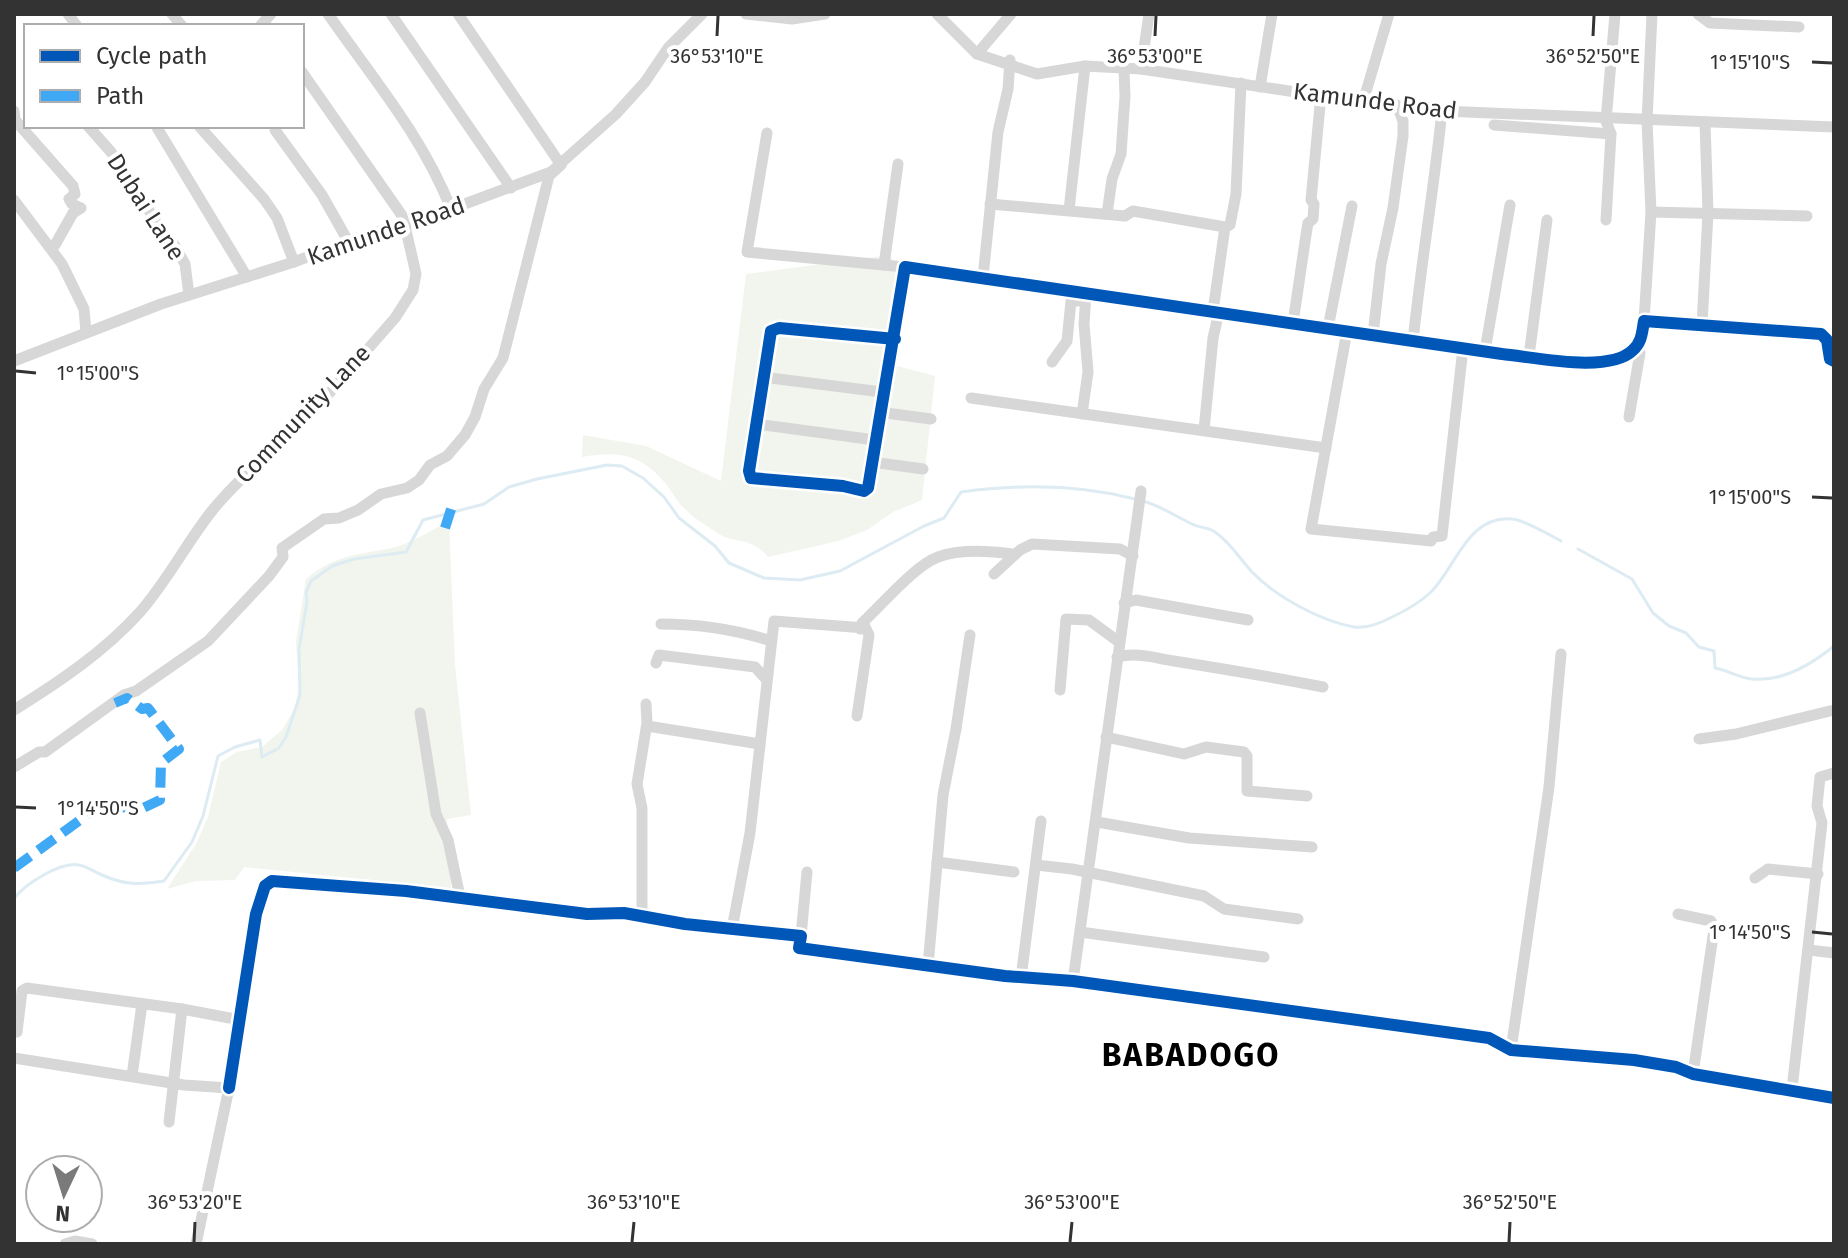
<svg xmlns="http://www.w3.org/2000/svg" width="1848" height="1258" font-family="'Fira Sans',sans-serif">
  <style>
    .grass { fill: #f1f5ed }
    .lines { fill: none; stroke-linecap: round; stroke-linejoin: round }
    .stream { stroke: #ddebf3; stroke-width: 3 }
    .minor { stroke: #d7d7d7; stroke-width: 11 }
    .quiet { stroke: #3fa9f5; stroke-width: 10; stroke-dasharray: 20 10; stroke-linecap: butt }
    .cycleway-casing { stroke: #fff; stroke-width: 17 }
    .cycleway { stroke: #0057b8; stroke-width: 12 }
    .ticks { fill: none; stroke: #333; stroke-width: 3 }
    .labels { text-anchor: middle; stroke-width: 8; stroke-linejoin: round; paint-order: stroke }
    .street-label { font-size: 24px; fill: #333; stroke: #fff }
    .district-label { font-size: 32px; font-weight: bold; letter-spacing: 2px; fill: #000; stroke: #fff }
    .ticks-label { font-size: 20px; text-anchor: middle; fill: #333; stroke: #fff; stroke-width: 8; stroke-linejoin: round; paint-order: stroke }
  </style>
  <rect width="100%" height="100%" fill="#fff"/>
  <!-- grass -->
  <g class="grass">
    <path d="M890,255L905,284L886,363L935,376L922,500L893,512L867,530L838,541L768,557C750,535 733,545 714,531C704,524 692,517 684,508C678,503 674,495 669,488C644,455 621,450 582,457L583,435L646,446L721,481L746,274Z"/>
    <path d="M449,522L455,665L471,815L447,819L451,888L244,867L235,880L196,881L167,889L196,844L208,817L221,762L237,752L262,747L282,730L295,708L299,686L296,642L306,579C338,552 361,556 399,546C416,540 433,529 449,522Z"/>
  </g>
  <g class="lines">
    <!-- stream -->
    <g class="stream">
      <path d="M1143,501C1161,506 1175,516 1192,524C1199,528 1209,527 1215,532C1230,542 1240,559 1252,572C1275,596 1320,621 1354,627C1367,629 1383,622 1394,616C1407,610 1420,602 1430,593C1456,568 1467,515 1512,519C1521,519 1552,536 1561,541"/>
      <path d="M1578,549L1632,579L1653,613L1669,626L1686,633L1699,647L1714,651L1715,668C1727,670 1740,678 1752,679C1783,682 1812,664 1834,646"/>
      <path d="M14,899C23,885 61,861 79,865C86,866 95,872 102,875C124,885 140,885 164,881L192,842L203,816L218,756L235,747L260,740L262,757L279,748L286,737L300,695L299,649L307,602L306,593L311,581L332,566L354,559L406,552L423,520L484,504L509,487L537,479L607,465L622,466L643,478L664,497L679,518L715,546L729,563L764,578L800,580L840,571L924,526L944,518L961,492C1020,484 1077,484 1135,499"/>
    </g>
    <!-- minor -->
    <g class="minor">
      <path d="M68,14L77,26"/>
      <path d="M172,14L182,26"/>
      <path d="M328,14C372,77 423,137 451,209"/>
      <path d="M391,14L511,188"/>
      <path d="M746,14L792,19L825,14"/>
      <path d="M937,14L977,54L1037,74L1085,66L1141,69L1363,102L1442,111L1834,127"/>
      <path d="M1698,14L1710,23L1799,27"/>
      <path d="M260,26L271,14"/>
      <path d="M977,54L1011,14"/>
      <path d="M1141,69L1149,14"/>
      <path d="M1260,87L1272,14"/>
      <path d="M1363,102L1389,14"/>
      <path d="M14,111L15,120L73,186L75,194L69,199L72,204L81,208L73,213L55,245L49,246"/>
      <path d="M1494,125L1611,134"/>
      <path d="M88,126L111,152L157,223L175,246L185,264L189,295"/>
      <path d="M156,126L247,277"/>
      <path d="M199,126L264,199L277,218L294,262"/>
      <path d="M275,130L322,195L348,241"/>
      <path d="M767,133L747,252L905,267"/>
      <path d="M14,200L62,264L84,309L86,332"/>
      <path d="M990,204L1125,216L1133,211L1225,227"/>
      <path d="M1069,210L1085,66"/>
      <path d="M1651,212L1807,216"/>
      <path d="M1107,214L1112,179L1121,154L1125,96L1124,69"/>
      <path d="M1606,220L1611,134L1606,121L1615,14"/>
      <path d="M884,265L898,164"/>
      <path d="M983,277L998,132L1008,89L1010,60"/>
      <path d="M1213,311L1225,227L1230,225L1236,194L1241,83"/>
      <path d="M1644,321L1651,212L1647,121L1652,14"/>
      <path d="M1293,323L1306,235L1308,223L1313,219L1314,204L1311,200L1321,95"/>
      <path d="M1702,325L1708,213L1705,122"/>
      <path d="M1328,328L1352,206"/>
      <path d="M1347,331L1311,529L1431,541L1433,537L1442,536L1463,348"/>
      <path d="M1373,335L1381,264L1393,208L1403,136V121L1397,105"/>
      <path d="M895,339L779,328L771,331L749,471L751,478L843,486L864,491L868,488L905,267L1502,354C1534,357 1609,374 1633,350C1642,342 1642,332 1644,321L1821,334L1827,340L1830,359L1834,361"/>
      <path d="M1413,341C1421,264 1434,188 1442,111"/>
      <path d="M1485,351L1510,205"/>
      <path d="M1529,356L1547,220"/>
      <path d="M14,361L161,304L294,262L348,241L451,209L551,172L616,114L645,82L668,48L702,14"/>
      <path d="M1052,362L1067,341L1071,301H1085"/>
      <path d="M762,377L882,392"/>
      <path d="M971,398L1326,448"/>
      <path d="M879,412L931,419"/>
      <path d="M1082,414L1088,372L1084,324L1086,294"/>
      <path d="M1629,417L1640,353L1637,343"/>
      <path d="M757,424L875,440"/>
      <path d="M1204,430L1213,338L1219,312"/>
      <path d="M872,462L923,469"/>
      <path d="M994,574L1020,550L1032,544L1120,549L1133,556"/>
      <path d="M1124,603L1136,600L1248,620"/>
      <path d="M661,624C700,624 734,629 771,641"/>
      <path d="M860,629L865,628L862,623C882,605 914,566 938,557C960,549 990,551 1012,554"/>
      <path d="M1117,657C1136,652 1155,658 1174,661C1224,669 1273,677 1323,687"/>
      <path d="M656,663L659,655L755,667L766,679"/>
      <path d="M1060,690L1066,619L1089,620L1119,642"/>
      <path d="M14,710C59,682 104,652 140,612C167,581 186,544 211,512C232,486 256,465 281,443C293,431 294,425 311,414L395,318L413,290L416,274L403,217L302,72"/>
      <path d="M420,713L436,814L448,840L460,897"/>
      <path d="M857,716L869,635L863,623"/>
      <path d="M647,726L760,744"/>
      <path d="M1106,737L1184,754L1206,747L1244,752L1247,756V791L1307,796"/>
      <path d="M1699,739L1736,734L1834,710"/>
      <path d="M14,767L39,752H45L124,695L136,691L208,641L269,576L283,557L282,548L324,519L339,518L358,510L381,494L407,488L419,480L430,465L447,456L465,435L475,417L484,389L503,358L549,176L561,165L458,14"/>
      <path d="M1097,822L1189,838L1312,847"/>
      <path d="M937,862L1014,872"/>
      <path d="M1036,865L1072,869L1204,896L1224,909L1298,919"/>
      <path d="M1755,878L1768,869L1818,874"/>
      <path d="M1678,914L1711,921L1714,929L1693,1074"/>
      <path d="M642,915V808L637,784L647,723L646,704"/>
      <path d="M732,929L750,833L774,621L865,628"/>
      <path d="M1080,932L1264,957"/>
      <path d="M801,936L807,872"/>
      <path d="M1809,950L1834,953"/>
      <path d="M928,966L943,795L956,729L970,635"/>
      <path d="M1021,978L1041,821"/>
      <path d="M1073,981L1141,491"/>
      <path d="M17,1032L22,991L27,988L182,1009L240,1020"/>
      <path d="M1511,1050L1549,787L1561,654"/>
      <path d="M14,1058L184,1085L229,1088L196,1244"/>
      <path d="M132,1076L142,1004"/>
      <path d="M229,1088L256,914L265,886L272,881L406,891L587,914L624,913L685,924L801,936L799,948L1005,976L1073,981L1489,1038L1511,1050L1634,1060L1676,1067L1693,1074L1834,1098"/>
      <path d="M1792,1089L1822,823L1817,806L1820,777L1834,773"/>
      <path d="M169,1122L182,1009"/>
      <path d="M65,1244L75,1241L92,1244"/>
    </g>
    <!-- quiet -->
    <g class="quiet">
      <path d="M445,528L453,503"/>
      <path d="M14,868L91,812L115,806L139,810L160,800L161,763L179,749L148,708L142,709L127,698L115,703"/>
    </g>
    <!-- cycleway casing -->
    <g class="cycleway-casing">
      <g id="cycleway">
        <path d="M895,339L779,328L771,331L749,471L751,478L843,486L864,491L868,488L905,267L1502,354C1534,357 1609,374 1633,350C1642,342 1642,332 1644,321L1821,334L1827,340L1830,359L1834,361"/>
        <path d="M229,1088L256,914L265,886L272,881L406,891L587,914L624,913L685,924L801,936L799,948L1005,976L1073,981L1489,1038L1511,1050L1634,1060L1676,1067L1693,1074L1834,1098"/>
      </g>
    </g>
    <!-- cycleway -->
    <use href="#cycleway" class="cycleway"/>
  </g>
  <!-- ticks -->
  <path class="ticks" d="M717,36L718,16M1155,36L1156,16M1593,36L1594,16M1812,62L1832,63M16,371L36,373M1812,497L1832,498M16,807L36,808M1812,932L1832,934M194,1242L195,1222M632,1242L634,1222M1070,1242L1072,1222M1509,1242L1510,1222"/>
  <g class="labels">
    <!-- street labels -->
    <g class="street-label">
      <text transform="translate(1375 101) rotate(7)" y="8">Kamunde Road</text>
      <text transform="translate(146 207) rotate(57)" y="8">Dubai Lane</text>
      <text transform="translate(386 231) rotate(-19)" y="8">Kamunde Road</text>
      <text transform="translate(303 414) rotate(-46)" y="8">Community Lane</text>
    </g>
    <!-- district labels -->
    <g class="district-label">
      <text x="1191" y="1066">BABADOGO</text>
    </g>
  </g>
  <g class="ticks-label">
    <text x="717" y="63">36°53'10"E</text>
    <text x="1155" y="63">36°53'00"E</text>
    <text x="1593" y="63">36°52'50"E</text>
    <text x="1750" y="69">1°15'10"S</text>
    <text x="98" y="380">1°15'00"S</text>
    <text x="1750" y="504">1°15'00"S</text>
    <text x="98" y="815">1°14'50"S</text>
    <text x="1750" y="939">1°14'50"S</text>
    <text x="195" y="1209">36°53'20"E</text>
    <text x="634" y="1209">36°53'10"E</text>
    <text x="1072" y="1209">36°53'00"E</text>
    <text x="1510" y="1209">36°52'50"E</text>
  </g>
  <!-- border -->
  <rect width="1848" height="1258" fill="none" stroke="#333333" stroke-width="32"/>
  <!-- legend -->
  <rect x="24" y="24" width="280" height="104" fill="#ffffff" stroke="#adadad" stroke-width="2"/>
  <rect x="40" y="50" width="40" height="12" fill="#0057b8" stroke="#adadad" stroke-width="2"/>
  <text x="96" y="64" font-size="24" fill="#333333">Cycle path</text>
  <rect x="40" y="90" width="40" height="12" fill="#3fa9f5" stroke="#adadad" stroke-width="2"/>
  <text x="96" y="104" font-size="24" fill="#333333">Path</text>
  <!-- north arrow -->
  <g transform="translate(64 1194) rotate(184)"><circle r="38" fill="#ffffff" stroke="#adadad" stroke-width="2"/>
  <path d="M0-6L14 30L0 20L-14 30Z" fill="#7a7a7a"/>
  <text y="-12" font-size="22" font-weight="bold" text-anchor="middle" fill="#333333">N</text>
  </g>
</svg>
